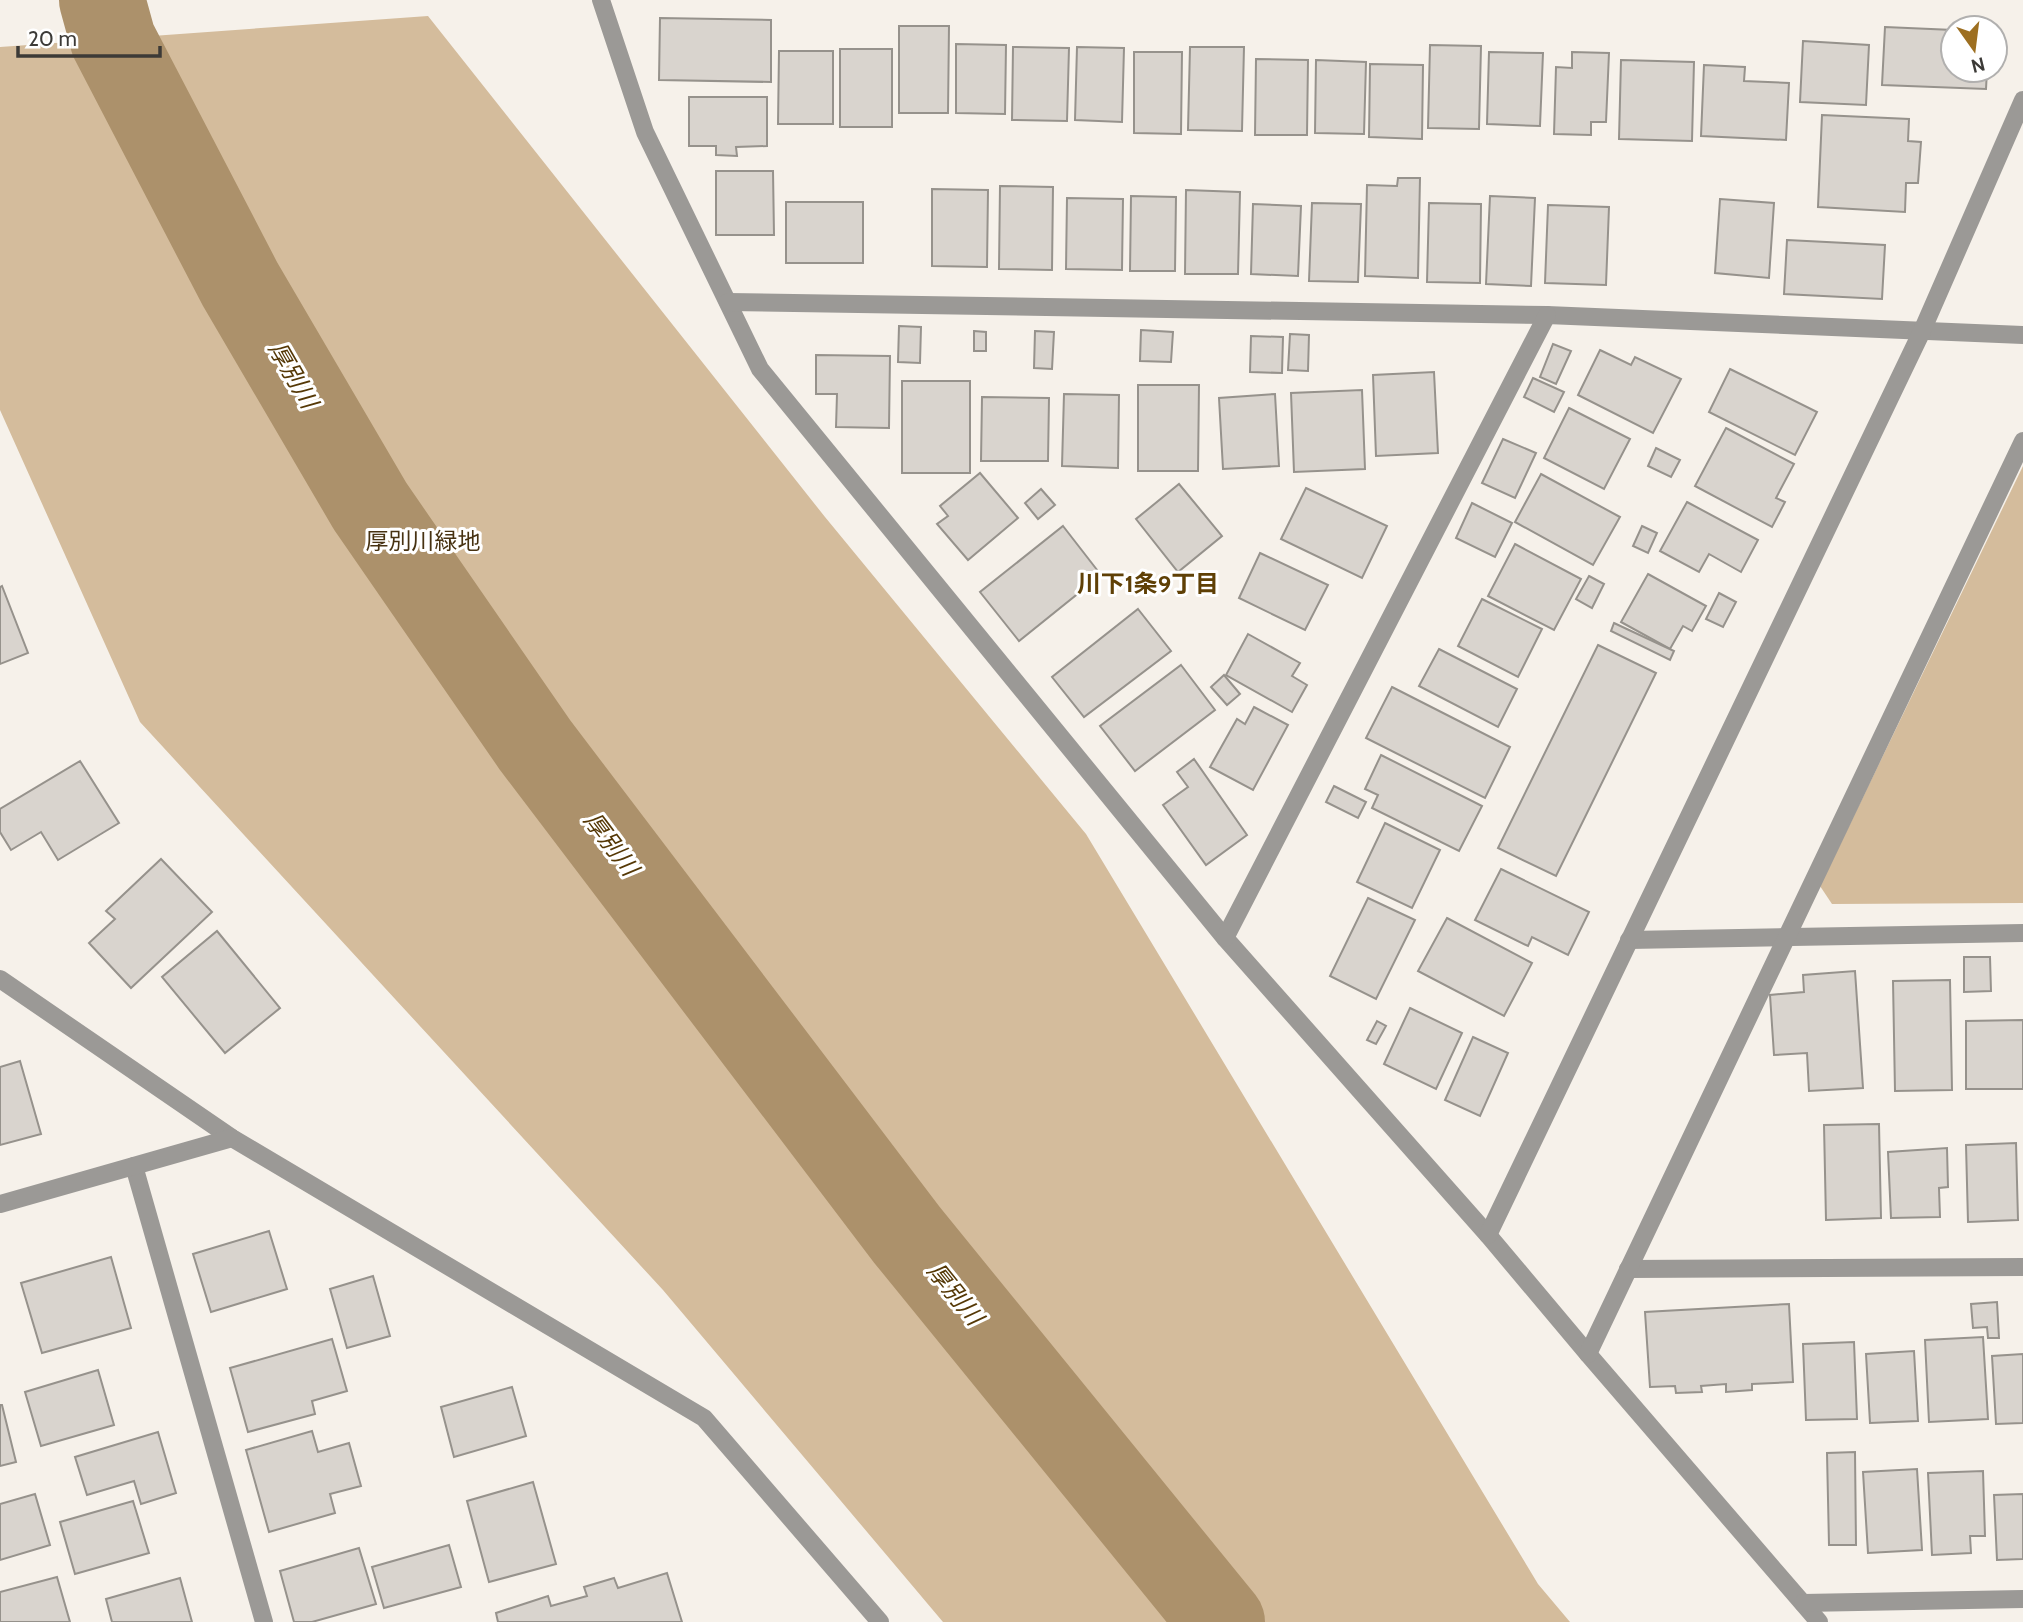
<svg xmlns="http://www.w3.org/2000/svg" width="2023" height="1622" font-family="Cabin,'Noto Sans JP',sans-serif">
  <style>
    .green { fill: #d4bc9c }
    .lines { fill: none; stroke-linecap: round; stroke-linejoin: round }
    .river { stroke: #ac916b; stroke-width: 86 }
    .building { fill: #d9d4ce; stroke: #96928c; stroke-width: 2 }
    .minor { stroke: #9b9996; stroke-width: 18 }
    .labels { text-anchor: middle; stroke-width: 6; stroke-linejoin: round; paint-order: stroke }
    .park-label { font-size: 23px; fill: #473212; stroke: #fff }
    .water-label { font-size: 24px; font-style: italic; fill: #553806; stroke: #fff }
    .neighbourhood-label { font-size: 24px; font-weight: bold; fill: #5f4006; stroke: #fff }
  </style>
  <rect width="100%" height="100%" fill="#f6f1ea"/>
  <!-- green -->
  <g class="green">
    <path d="M428,16L825,517L1086,834L1538,1584L1570,1622H943L663,1290L140,722L0,410V47Z"/>
    <path d="M2023,466V903L1832,904L1820,886Z"/>
  </g>
  <g class="lines">
    <!-- river -->
    <path class="river" d="M102,0L113,40L240,284L370,506L535,745L907,1235L1222,1622"/>
  </g>
  <!-- building -->
  <g class="building">
    <path d="M660,18L771,20V82L659,80Z"/>
    <path d="M899,26H949L948,113H899Z"/>
    <path d="M1885,27L1953,30V70H1987L1986,89L1882,85Z"/>
    <path d="M1803,41L1869,45L1866,105L1800,102Z"/>
    <path d="M956,44L1006,45L1005,114L956,113Z"/>
    <path d="M1430,45L1481,46L1479,129L1428,128Z"/>
    <path d="M1013,47L1069,48L1067,121L1012,120Z"/>
    <path d="M1077,47L1124,48L1122,122L1075,120Z"/>
    <path d="M1190,47H1244L1242,131L1188,130Z"/>
    <rect x="840" y="49" width="52" height="78"/>
    <path d="M779,51H833V124H778Z"/>
    <path d="M1134,52H1182L1181,134L1134,133Z"/>
    <path d="M1489,52L1543,53L1540,126L1487,124Z"/>
    <path d="M1572,52L1609,53L1606,122H1591V135L1554,134L1556,67L1572,68Z"/>
    <path d="M1256,59L1308,60L1307,135H1255Z"/>
    <path d="M1316,60L1366,62L1364,134L1315,133Z"/>
    <path d="M1621,60L1694,62L1692,141L1619,139Z"/>
    <path d="M1370,64L1423,65L1422,139L1369,137Z"/>
    <path d="M1704,65L1745,67L1744,81L1789,83L1786,140L1701,136Z"/>
    <path d="M689,97H767V146L736,147L737,156L716,155V146H689Z"/>
    <path d="M1822,115L1909,119L1908,141L1921,142L1918,183H1906L1905,212L1818,207Z"/>
    <path d="M716,171H773L774,235H716Z"/>
    <path d="M1398,178H1420L1418,278L1365,276L1367,185L1397,186Z"/>
    <path d="M1000,186L1053,187L1052,270L999,269Z"/>
    <path d="M932,189L988,190L987,267L932,266Z"/>
    <path d="M1186,190L1240,192L1238,274H1185Z"/>
    <path d="M1131,196L1176,197L1175,271H1130Z"/>
    <path d="M1490,196L1535,198L1531,286L1486,284Z"/>
    <path d="M1067,198L1123,199L1122,270L1066,269Z"/>
    <path d="M1720,199L1774,203L1769,278L1715,273Z"/>
    <rect x="786" y="202" width="77" height="61"/>
    <path d="M1312,203L1361,204L1358,282L1309,281Z"/>
    <path d="M1429,203L1481,204L1480,283L1427,282Z"/>
    <path d="M1253,204L1301,206L1298,276L1251,274Z"/>
    <path d="M1548,205L1609,207L1606,285L1545,283Z"/>
    <path d="M1787,240L1885,245L1882,299L1784,294Z"/>
    <path d="M899,326L921,327L920,363L898,362Z"/>
    <path d="M1141,330L1173,332L1171,362L1140,361Z"/>
    <path d="M974,331L986,332V351H974Z"/>
    <path d="M1035,331L1054,332L1052,369L1034,368Z"/>
    <path d="M1290,334L1309,335L1308,371L1288,370Z"/>
    <path d="M1251,336L1283,337L1282,373L1250,372Z"/>
    <path d="M1553,344L1571,351L1556,384L1540,377Z"/>
    <path d="M1600,350L1631,365L1635,357L1681,379L1653,433L1578,395Z"/>
    <path d="M816,355L890,356L889,428L836,427L837,394H816Z"/>
    <path d="M1730,369L1817,412L1795,455L1709,412Z"/>
    <path d="M1434,372L1438,453L1376,456L1373,375Z"/>
    <path d="M1533,378L1564,392L1554,412L1524,397Z"/>
    <rect x="902" y="381" width="68" height="92"/>
    <path d="M1138,385H1199L1198,471H1138Z"/>
    <path d="M1362,390L1365,469L1294,472L1291,393Z"/>
    <path d="M1064,394L1119,395L1118,468L1062,466Z"/>
    <path d="M1275,394L1279,466L1223,469L1219,398Z"/>
    <path d="M982,397L1049,398L1048,461H981Z"/>
    <path d="M1569,408L1630,439L1604,489L1544,458Z"/>
    <path d="M1726,428L1794,464L1776,498L1785,502L1772,527L1695,486Z"/>
    <path d="M1503,439L1536,453L1515,498L1482,483Z"/>
    <path d="M1656,448L1680,460L1671,477L1648,466Z"/>
    <path d="M980,473L1018,518L968,560L937,524L948,516L940,506Z"/>
    <path d="M1541,474L1620,517L1593,565L1515,522Z"/>
    <path d="M1179,484L1222,536L1178,572L1136,519Z"/>
    <path d="M1306,488L1387,526L1362,578L1281,539Z"/>
    <path d="M1041,489L1055,505L1038,519L1025,503Z"/>
    <path d="M1687,502L1758,540L1741,572L1709,554L1699,572L1660,551Z"/>
    <path d="M1472,503L1512,523L1495,557L1456,538Z"/>
    <path d="M1063,526L1101,575L1019,641L980,592Z"/>
    <path d="M1642,526L1657,533L1648,553L1633,546Z"/>
    <path d="M1515,544L1581,579L1554,630L1488,596Z"/>
    <path d="M1260,553L1328,585L1305,630L1239,598Z"/>
    <path d="M1648,574L1706,606L1692,631L1683,626L1670,649L1621,622Z"/>
    <path d="M1589,576L1604,584L1592,608L1576,599Z"/>
    <path d="M2,586L28,653L0,664V587Z"/>
    <path d="M1719,593L1736,602L1723,627L1706,619Z"/>
    <path d="M1482,599L1542,629L1518,677L1458,646Z"/>
    <path d="M1138,609L1171,651L1084,717L1052,677Z"/>
    <path d="M1614,623L1674,651L1670,660L1611,631Z"/>
    <path d="M1248,634L1300,663L1292,676L1307,685L1292,712L1226,675Z"/>
    <path d="M1598,645L1656,673L1556,876L1498,848Z"/>
    <path d="M1439,649L1517,689L1498,727L1419,686Z"/>
    <path d="M1181,665L1215,710L1135,771L1100,726Z"/>
    <path d="M1224,675L1240,694L1227,705L1211,687Z"/>
    <path d="M1392,687L1510,747L1485,798L1366,738Z"/>
    <path d="M1254,707L1288,725L1253,790L1210,767L1237,719L1245,724Z"/>
    <path d="M1381,755L1482,806L1459,851L1372,808L1378,795L1365,789Z"/>
    <path d="M1194,759L1247,835L1206,865L1163,805L1188,787L1177,772Z"/>
    <path d="M80,761L119,823L58,860L41,832L11,850L0,832V809Z"/>
    <path d="M1334,786L1366,802L1358,818L1326,802Z"/>
    <path d="M1385,823L1440,850L1412,908L1357,882Z"/>
    <path d="M161,859L212,912L131,988L89,943L115,919L106,911Z"/>
    <path d="M1501,869L1589,912L1568,955L1532,937L1528,946L1475,920Z"/>
    <path d="M1368,898L1415,920L1376,999L1330,976Z"/>
    <path d="M1447,918L1532,963L1504,1016L1418,971Z"/>
    <path d="M217,931L280,1008L225,1053L162,977Z"/>
    <path d="M1964,957H1990L1991,991L1964,992Z"/>
    <path d="M1855,971L1863,1088L1809,1091L1807,1053L1774,1055L1770,995L1804,992L1803,975Z"/>
    <path d="M1950,980L1952,1090L1895,1091L1893,981Z"/>
    <path d="M1410,1008L1462,1033L1436,1089L1384,1064Z"/>
    <path d="M2023,1020V1089H1966V1021Z"/>
    <path d="M1377,1021L1386,1026L1376,1044L1367,1040Z"/>
    <path d="M1473,1037L1508,1053L1480,1116L1445,1100Z"/>
    <path d="M20,1061L41,1134L0,1145V1067Z"/>
    <path d="M1879,1124L1881,1218L1826,1220L1824,1125Z"/>
    <path d="M2016,1143L2018,1220L1968,1222L1966,1145Z"/>
    <path d="M1947,1148L1948,1187L1939,1188L1940,1217L1891,1218L1888,1152Z"/>
    <path d="M269,1231L287,1289L211,1312L193,1254Z"/>
    <path d="M111,1257L131,1328L42,1353L21,1283Z"/>
    <path d="M373,1276L390,1336L347,1348L330,1289Z"/>
    <path d="M1997,1302L1999,1338H1988L1987,1327L1973,1328L1971,1304Z"/>
    <path d="M1789,1304L1793,1382L1752,1384V1390L1726,1392V1384L1701,1386L1702,1392L1676,1393L1675,1386L1650,1387L1645,1312Z"/>
    <path d="M1983,1337L1988,1419L1929,1422L1925,1340Z"/>
    <path d="M332,1339L347,1391L312,1401L315,1414L248,1432L230,1368Z"/>
    <path d="M1854,1342L1857,1419L1806,1420L1803,1344Z"/>
    <path d="M1914,1351L1918,1421L1870,1423L1866,1354Z"/>
    <path d="M2023,1354V1423L1996,1424L1992,1356Z"/>
    <path d="M98,1370L114,1425L41,1446L25,1392Z"/>
    <path d="M512,1387L526,1436L454,1457L441,1407Z"/>
    <path d="M0,1405H2L16,1462L0,1466Z"/>
    <path d="M312,1431L318,1452L349,1443L361,1486L330,1494L335,1513L269,1532L246,1450Z"/>
    <path d="M158,1432L176,1493L141,1504L134,1481L87,1495L75,1457Z"/>
    <path d="M1855,1452L1856,1545H1829L1827,1453Z"/>
    <path d="M1917,1469L1922,1550L1868,1553L1863,1472Z"/>
    <path d="M1983,1471L1985,1536H1970L1971,1553L1932,1555L1928,1473Z"/>
    <path d="M533,1482L556,1564L489,1582L467,1501Z"/>
    <path d="M35,1494L50,1545L0,1560V1504Z"/>
    <path d="M2023,1494V1559L1997,1560L1994,1495Z"/>
    <path d="M133,1501L149,1553L75,1574L60,1522Z"/>
    <path d="M449,1545L461,1587L384,1608L372,1567Z"/>
    <path d="M359,1548L376,1604L312,1622H294L280,1571Z"/>
    <path d="M667,1573L682,1622H498L496,1613L548,1596L551,1606L587,1596L584,1587L614,1578L618,1588Z"/>
    <path d="M57,1577L70,1622H0V1592Z"/>
    <path d="M180,1578L192,1622H112L106,1599Z"/>
  </g>
  <g class="lines">
    <!-- minor -->
    <g class="minor">
      <path d="M601,0L645,132L760,369L1225,938L1488,1235L1588,1354L1819,1622"/>
      <path d="M728,302L1547,315L2023,335"/>
      <path d="M1225,938L1547,315"/>
      <path d="M1629,940L2023,933"/>
      <path d="M0,979L232,1138L704,1418L880,1622"/>
      <path d="M134,1166L264,1622"/>
      <path d="M0,1204L232,1138"/>
      <path d="M1488,1235L1922,331L2023,100"/>
      <path d="M1628,1269L2023,1267"/>
      <path d="M1588,1354L2023,441"/>
      <path d="M1803,1603L2023,1599"/>
    </g>
  </g>
  <g class="labels">
    <!-- park labels -->
    <g class="park-label">
      <text x="423" y="549">厚別川緑地</text>
    </g>
    <!-- water labels -->
    <g class="water-label">
      <text transform="translate(293 375) rotate(60)" y="8">厚別川</text>
      <text transform="translate(611 844) rotate(53)" y="8">厚別川</text>
      <text transform="translate(955 1294) rotate(51)" y="8">厚別川</text>
    </g>
    <!-- neighbourhood labels -->
    <g class="neighbourhood-label">
      <text x="1148" y="592">川下1条9丁目</text>
    </g>
  </g>
  <!-- north arrow -->
  <g transform="translate(1974 49) rotate(166)"><circle r="33" fill="#ffffff" stroke="#b1b0af" stroke-width="2"/>
  <path d="M0-5L12 26L0 18L-12 26Z" fill="#9d6f21"/>
  <text y="-10" font-size="19" font-weight="bold" text-anchor="middle" fill="#3c3a37">N</text>
  </g>
  <!-- scale -->
  <path d="M18 46v10h142v-10" fill="none" stroke="#3c3a37" stroke-width="3.5"/>
  <text x="28" y="46" font-size="21" fill="#3c3a37" stroke="#ffffff" stroke-width="5" paint-order="stroke">20 m</text>
</svg>
